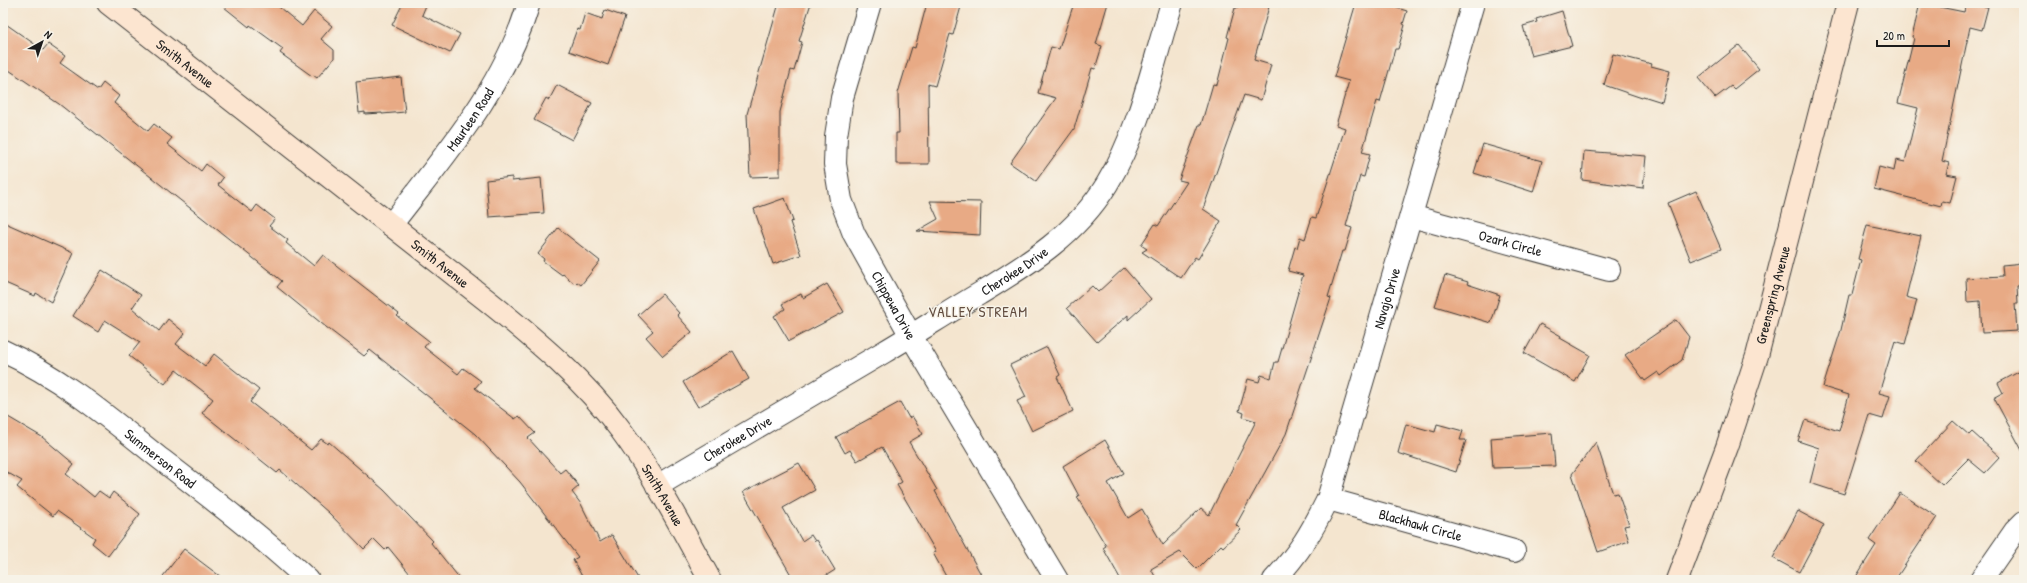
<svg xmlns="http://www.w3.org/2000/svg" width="2027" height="583" font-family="'Patrick Hand',sans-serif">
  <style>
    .building { fill: #e8aa85 }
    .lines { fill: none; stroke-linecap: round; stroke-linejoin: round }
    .street-casing { stroke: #3c3a37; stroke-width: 24 }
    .secondary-casing { stroke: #3c3a37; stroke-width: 24 }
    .street { stroke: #fff; stroke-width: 22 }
    .secondary { stroke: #fce5d0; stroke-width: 22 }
    .labels { text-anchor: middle; stroke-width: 3; stroke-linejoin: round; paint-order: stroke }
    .street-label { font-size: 14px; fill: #1c1c1c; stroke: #f7f3e8 }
    .neighbourhood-label { font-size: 15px; letter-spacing: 1px; fill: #634e41; stroke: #f7f3e8 }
  </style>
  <rect width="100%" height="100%" fill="#f7f3e8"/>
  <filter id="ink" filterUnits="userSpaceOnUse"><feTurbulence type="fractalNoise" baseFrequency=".025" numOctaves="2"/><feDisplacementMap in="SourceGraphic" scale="8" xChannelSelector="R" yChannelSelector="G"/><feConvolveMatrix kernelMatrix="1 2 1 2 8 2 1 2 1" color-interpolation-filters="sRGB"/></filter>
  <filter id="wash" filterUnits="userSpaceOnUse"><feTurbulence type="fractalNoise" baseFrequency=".012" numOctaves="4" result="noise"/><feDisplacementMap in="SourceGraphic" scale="16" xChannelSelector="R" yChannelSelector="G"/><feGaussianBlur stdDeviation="0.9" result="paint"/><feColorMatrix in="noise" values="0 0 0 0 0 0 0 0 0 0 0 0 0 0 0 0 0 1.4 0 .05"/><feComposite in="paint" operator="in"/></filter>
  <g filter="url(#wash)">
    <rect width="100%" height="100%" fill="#f4e5cf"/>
    <g id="blocks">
      <!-- building -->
      <g class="building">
        <path d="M219,3H274L302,26L314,11L332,26L321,39L334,50V58L317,78L313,75L312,76L280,53L283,49L250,25L249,27Z"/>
        <path d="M403,3H427L422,15L460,34L450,53L392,25Z"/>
        <path d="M779,3H811L799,41L802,42L794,71L791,70L780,112V176L750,177L747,114Z"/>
        <path d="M927,3H962L953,35L950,34L935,86L928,84L929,164H896V133H899L898,93L912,47L915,48Z"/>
        <path d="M1074,3H1108L1096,44L1102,46L1095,69L1092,68L1074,129L1036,181L1010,163L1056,98L1038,93L1051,47L1059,49Z"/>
        <path d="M1239,3H1270L1254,60L1271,65L1261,100L1244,95L1203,209L1221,221L1198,259L1195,257L1181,278L1142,252L1147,249L1141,245L1155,224L1158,226L1187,182L1179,180L1199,125H1201L1213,84L1217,85L1229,38L1227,37L1235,8H1237Z"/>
        <path d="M1356,3H1381L1407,11L1403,24L1405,25L1398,49H1395L1380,102L1377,101L1362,152L1370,154L1364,177L1360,176L1346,226L1352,228L1345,251H1342L1328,297L1331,298L1286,434L1236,525L1241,530L1223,547L1221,545L1197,569L1180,552L1151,569L1157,580H1121L1103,548L1106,546L1077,497L1079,496L1063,466L1105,440L1124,473L1108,483L1128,518L1142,509L1163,545L1201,508L1209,515L1256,421L1243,417L1244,413L1239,411L1248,379L1259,382L1261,375L1271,378L1275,362H1278L1303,275L1288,271L1295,247L1297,248L1300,237L1305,239L1312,217L1316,218L1345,128L1336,125L1349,81L1334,77Z"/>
        <path d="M1920,3L1964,12L1966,3L1988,7L1982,30L1970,27L1942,161L1949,163L1946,174L1957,176L1950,203L1942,201L1941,206L1874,189L1879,167L1894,171L1896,160L1905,162L1918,108L1898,103L1914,38L1912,37Z"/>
        <path d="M605,10L625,17L608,65L569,51L577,29L580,30L585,13L602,19Z"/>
        <path d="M1562,11L1572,46L1531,56L1523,26L1537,22L1536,19Z"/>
        <path d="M3,22L43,50L48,44L65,56L60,63L98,90L103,83L119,96L114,103L148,131L154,124L172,138L167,144L201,171L206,164L223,178L218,185L252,212L257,205L275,219L269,226L288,240L286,243L314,266L323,255L399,314L397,316L429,341L424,347L458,374L463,368L481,381L475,388L515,419L519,416L535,433L528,438L560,473L565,469L579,486L572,492L581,504L600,542L612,535L639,580H584L573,560L578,557L520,482L475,434L370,350L364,356L326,327L277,287L282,281L59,104L3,66Z"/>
        <path d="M1739,45L1759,69L1734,89L1731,86L1715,98L1698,78Z"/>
        <path d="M1613,54L1652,64L1651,66L1670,71L1662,102L1643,96L1642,98L1604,85Z"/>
        <path d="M401,77L405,112L382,114V113L365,114V112L359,113L356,82Z"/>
        <path d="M557,85L592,103L572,140L534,120L546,98L549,100Z"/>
        <path d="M1483,144L1542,161L1533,192L1474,173Z"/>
        <path d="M1584,151L1646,156L1643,188L1582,180Z"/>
        <path d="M512,177V181L541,178L544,213L489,217L486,180Z"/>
        <path d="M1696,191L1721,249L1691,261L1668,203Z"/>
        <path d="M785,198L793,221L790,222L801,255L773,264L754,209Z"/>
        <path d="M930,201L981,202L980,235L917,231L938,219Z"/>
        <path d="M3,222L73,253L51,302L36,293L35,296L3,282Z"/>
        <path d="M1867,225L1921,236L1906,297L1917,300L1905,344L1895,341L1879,393L1890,396L1883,419L1869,415L1844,494L1810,483L1819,448L1798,441L1805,420L1839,431L1849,395L1823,387L1841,330L1849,295H1852L1861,260L1858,259Z"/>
        <path d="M558,228L600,261L581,285L577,282L575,284L563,274L562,275L543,261L544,259L538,254Z"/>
        <path d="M2024,263V285L2017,286L2018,304H2015L2017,331L1982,333L1980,301L1967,302L1966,278L2003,276L2002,265Z"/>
        <path d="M1124,268L1151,299L1128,320V315L1097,342L1067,308L1092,286L1098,292Z"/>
        <path d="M102,270L141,295L132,308L159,331L168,319L185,333L176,344L205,366L214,354L259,390L250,402L311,450L321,439L328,444L329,442L384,490L433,541L431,543L461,580H415L388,547L385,550L374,539L364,549L329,513L280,470L277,473L202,413L213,399L176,370L165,384L129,356L140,342L105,320L98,332L73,316Z"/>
        <path d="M1445,275L1468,282L1467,284L1500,295L1491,323L1435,306Z"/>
        <path d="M827,284L844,312L789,341L774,316L785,309L782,304L801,294L803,298Z"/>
        <path d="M662,294L679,313L677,315L692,332L663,356L646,337L653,331L638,315Z"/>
        <path d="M1676,320L1689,337L1682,360L1661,376L1658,372L1645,381L1625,355Z"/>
        <path d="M1540,324L1561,336L1560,338L1590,355L1575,382L1524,353Z"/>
        <path d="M1047,347L1060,375L1057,377L1073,411L1032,431L1017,401L1026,397L1010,365Z"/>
        <path d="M733,351L749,379L698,407L683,382Z"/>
        <path d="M2024,369V454L1994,398L2003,393L1998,383Z"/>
        <path d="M900,402L909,418L912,416L923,434L909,442L937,490L935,491L984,580H948L933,553L936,552L897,485L902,482L882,447L857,461L850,450L845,453L836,437Z"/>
        <path d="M3,414L42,437L74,464L66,474L94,497L99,491L109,498L113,492L140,514L108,556L92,543L95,538L57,511L53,516L17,487L22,481L3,470Z"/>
        <path d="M1953,421L1969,435L1972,432L2000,457L1985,473L1968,459L1942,485L1916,461Z"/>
        <path d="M1406,424L1435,432L1437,424L1463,431L1460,440H1466L1456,472L1398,453Z"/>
        <path d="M1552,433L1555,466L1493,468L1491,438Z"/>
        <path d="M1596,442L1613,494L1618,493L1629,525L1624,526L1629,541L1598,552L1572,474Z"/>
        <path d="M799,463L815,490L783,508L802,541L811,535L815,541L817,540L835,570L819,580H794L743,492Z"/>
        <path d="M1900,493L1937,517L1895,580H1854L1876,545L1869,540Z"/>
        <path d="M1798,511L1824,525L1799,572L1773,558Z"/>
        <path d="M184,549L225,580H160Z"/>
      </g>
    </g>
  </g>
  <g filter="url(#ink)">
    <use href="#blocks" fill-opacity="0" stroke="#3c3a37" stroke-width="1"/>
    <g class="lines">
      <!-- street casing -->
      <g class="street-casing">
        <g id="street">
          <path id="s1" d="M870,3L842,98L836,136L835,164L841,200L854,234L911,336L1057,580"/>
          <path id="s2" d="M1411,216L1609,270"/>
          <path id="s3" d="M391,225C444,156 504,88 529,3"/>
          <path id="s4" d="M3,351C62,378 108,417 158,457C210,497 261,536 308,580"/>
          <path id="s5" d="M657,486C733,441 808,397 884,352C916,333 947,313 979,294C1028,264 1076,235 1107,184C1140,130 1153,63 1172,3"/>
          <path id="s6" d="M1328,499L1514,551"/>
          <path id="s7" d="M1274,580C1300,552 1311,533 1328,499L1473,3"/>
          <path d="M1981,580L2015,531L2024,522"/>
        </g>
      </g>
      <!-- secondary casing -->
      <g class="secondary-casing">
        <g id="secondary">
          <path id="s8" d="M108,3L489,302C536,340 584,380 620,429C655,476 682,529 710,580"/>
          <path id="s9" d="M1677,580L1727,447L1757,356L1848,3"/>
        </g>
      </g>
      <!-- street -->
      <use href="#street" class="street"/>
      <!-- secondary -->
      <use href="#secondary" class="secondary"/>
    </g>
  </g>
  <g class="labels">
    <!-- street labels -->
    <g class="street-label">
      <text dy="5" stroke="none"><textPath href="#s8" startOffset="98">Smith Avenue</textPath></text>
      <text dy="5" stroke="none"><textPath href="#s3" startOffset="132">Maurleen Road</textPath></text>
      <text dy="5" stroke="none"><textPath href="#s2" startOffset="103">Ozark Circle</textPath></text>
      <text dy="5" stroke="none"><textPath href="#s8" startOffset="422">Smith Avenue</textPath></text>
      <text dy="5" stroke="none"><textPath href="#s5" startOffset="417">Cherokee Drive</textPath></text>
      <text dy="5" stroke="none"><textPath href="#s9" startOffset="301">Greenspring Avenue</textPath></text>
      <text dy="5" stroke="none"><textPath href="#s7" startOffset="307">Navajo Drive</textPath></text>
      <text dy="5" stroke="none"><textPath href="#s1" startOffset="320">Chippewa Drive</textPath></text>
      <text dy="5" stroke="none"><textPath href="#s5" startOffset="93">Cherokee Drive</textPath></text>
      <text dy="5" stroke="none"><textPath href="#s4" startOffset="191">Summerson Road</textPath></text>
      <text dy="5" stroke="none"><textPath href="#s8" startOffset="746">Smith Avenue</textPath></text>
      <text dy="5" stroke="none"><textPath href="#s6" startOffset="96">Blackhawk Circle</textPath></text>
    </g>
    <!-- neighbourhood labels -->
    <g class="neighbourhood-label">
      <text x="978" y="317">VALLEY STREAM</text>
    </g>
  </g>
  <!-- margin -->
  <rect width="2027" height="583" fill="none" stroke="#f7f3e8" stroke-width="16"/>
  <!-- north arrow -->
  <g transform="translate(42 42) rotate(40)" stroke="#f7f3e8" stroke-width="3" paint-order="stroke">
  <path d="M0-3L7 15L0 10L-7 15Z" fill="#1c1c1c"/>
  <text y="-6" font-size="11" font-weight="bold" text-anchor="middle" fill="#1c1c1c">N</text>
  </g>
  <!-- scale -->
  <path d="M1877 40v6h72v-6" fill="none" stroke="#1c1c1c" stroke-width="2"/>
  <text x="1883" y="40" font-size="12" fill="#1c1c1c" stroke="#f7f3e8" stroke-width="3" paint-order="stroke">20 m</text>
</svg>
